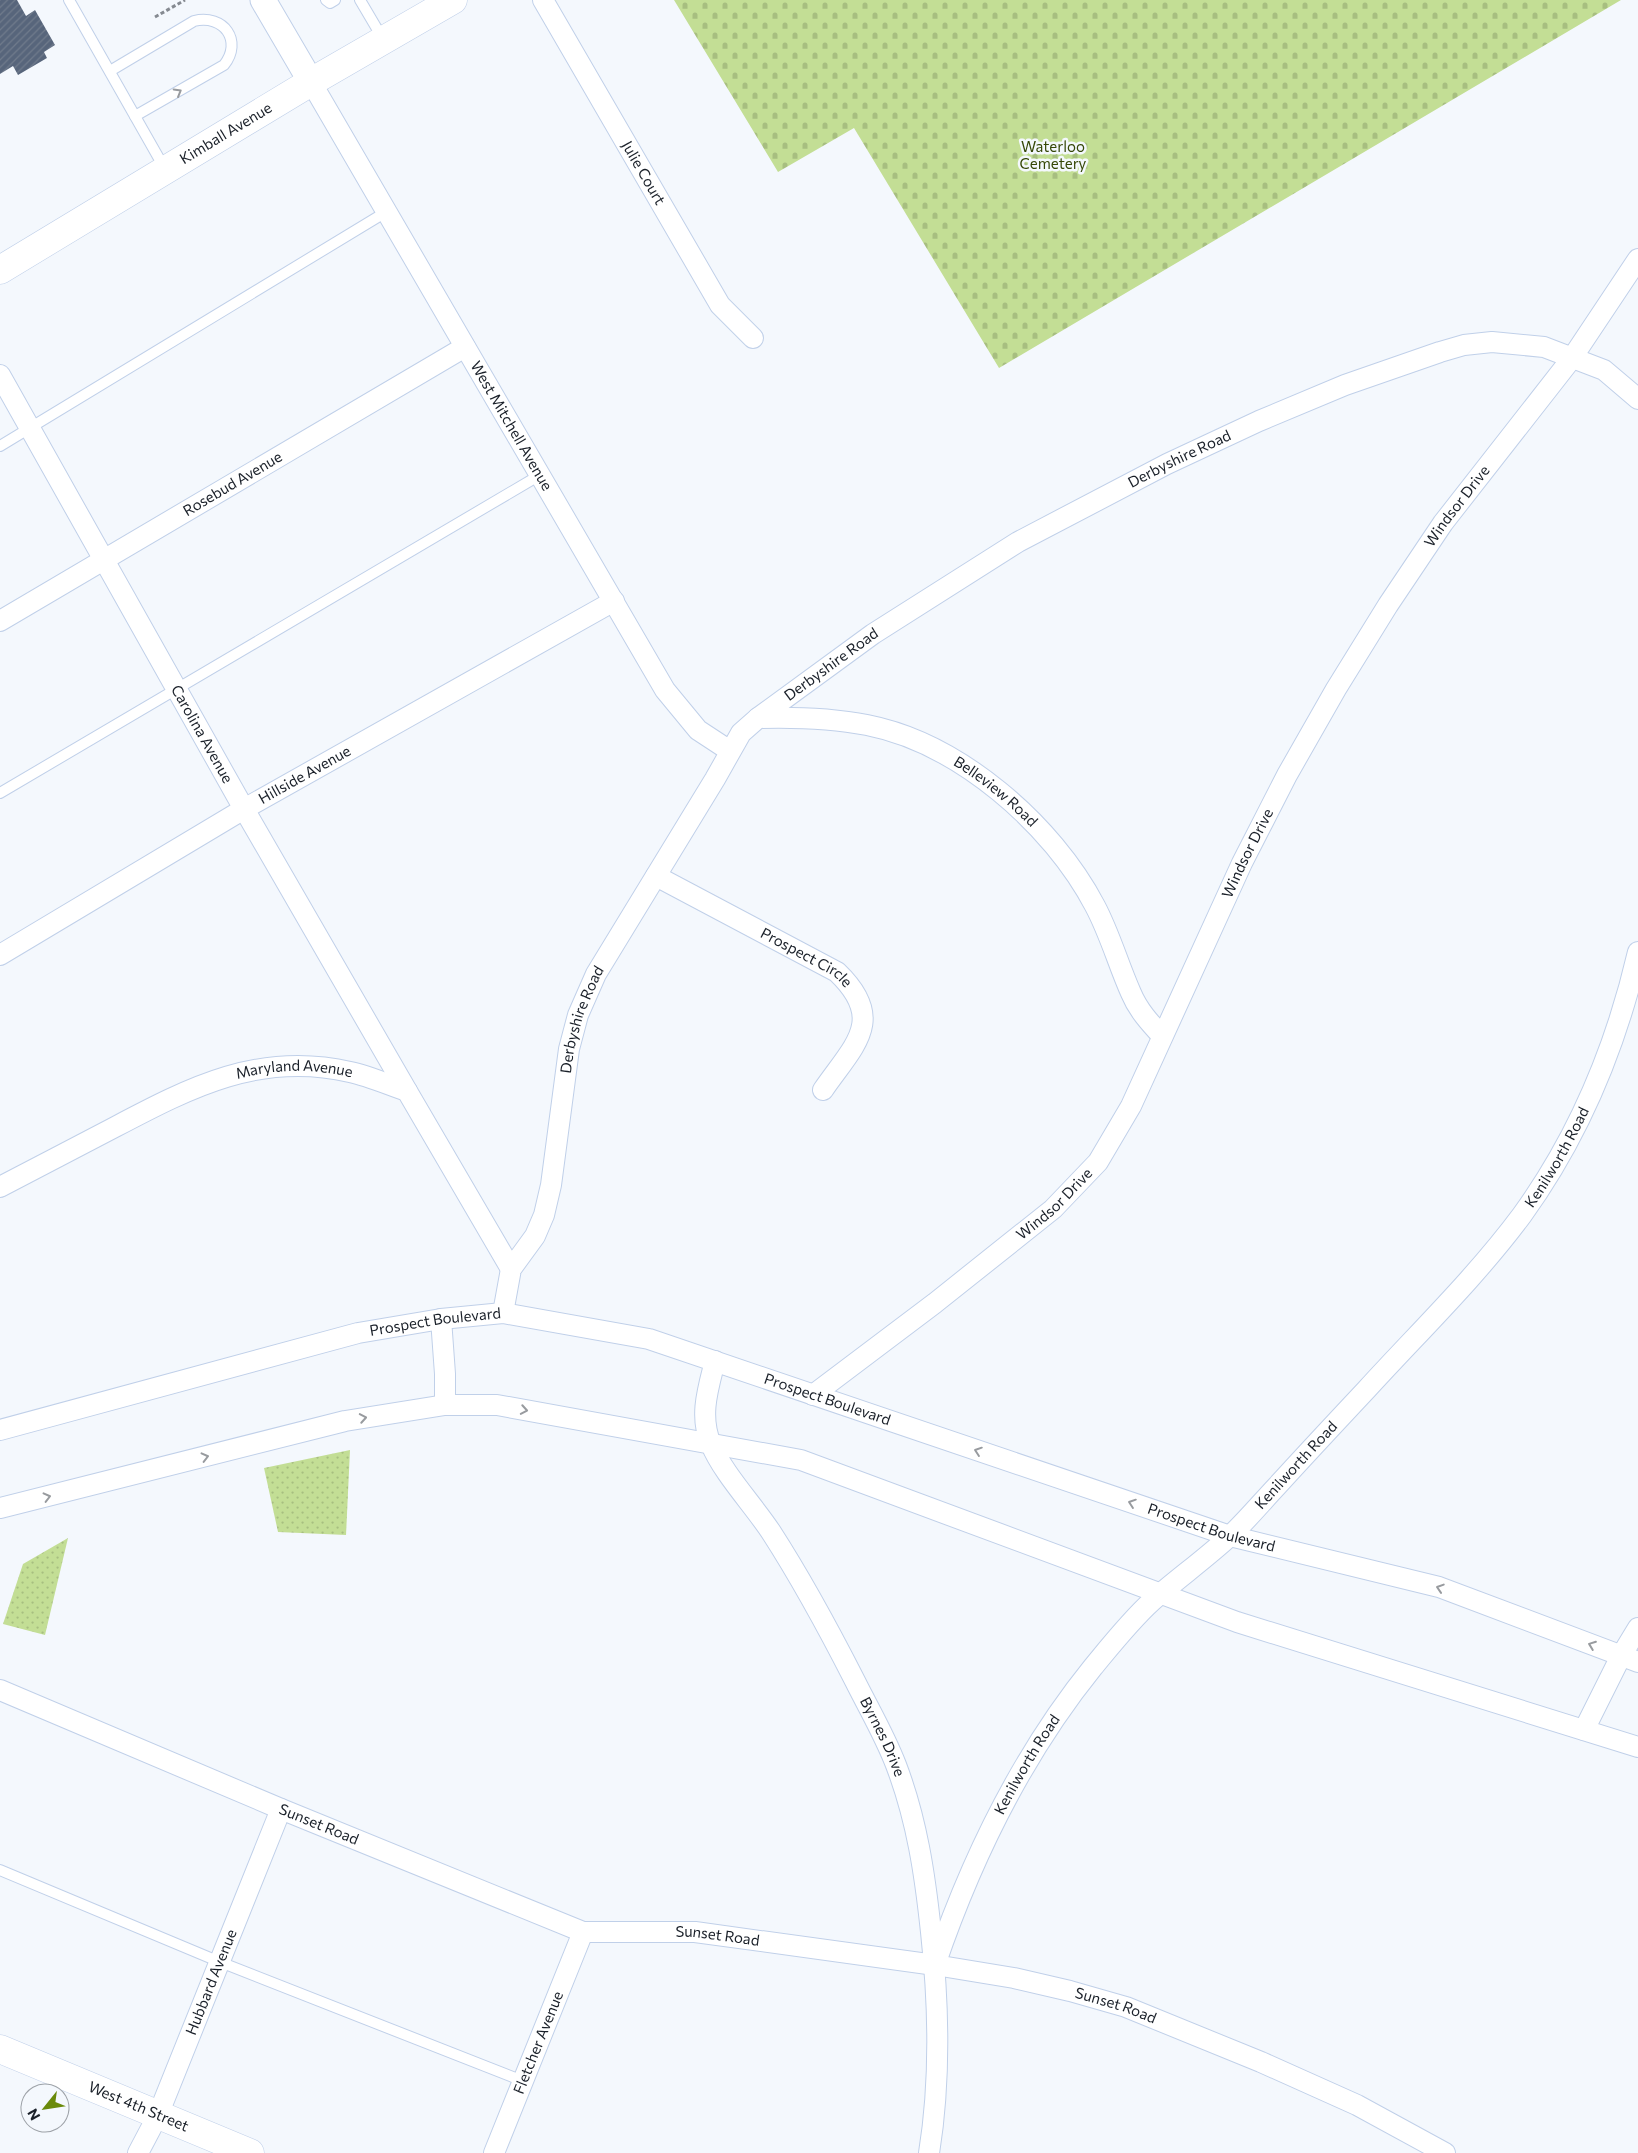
<svg xmlns="http://www.w3.org/2000/svg" width="1638" height="2153" font-family="Commissioner,sans-serif">
  <style>
    .grass { fill: url(#grass-dots) }
    .cemetery { fill: url(#cemetery-stones) }
    .building { fill: url(#building-hatch) }
    .lines { fill: none; stroke-linecap: round; stroke-linejoin: round }
    .service-casing { stroke: #c0d0e9; stroke-width: 12 }
    .minor-casing { stroke: #c0d0e9; stroke-width: 22 }
    .tertiary-casing { stroke: #c0d0e9; stroke-width: 27 }
    .secondary-casing { stroke: #c0d0e9; stroke-width: 29 }
    .path { stroke: #858a91; stroke-width: 3; stroke-dasharray: 4 2.5; stroke-linecap: butt }
    .service { stroke: #fff; stroke-width: 10 }
    .minor { stroke: #fff; stroke-width: 20 }
    .tertiary { stroke: #fff; stroke-width: 25 }
    .secondary { stroke: #fff; stroke-width: 28 }
    .oneway { stroke: #989b9f }
    .labels { text-anchor: middle; stroke-width: 5; stroke-linejoin: round; paint-order: stroke }
    .street-label { font-size: 15px; fill: #1a2029; stroke: #f4f8fd }
    .park-label { font-size: 15px; fill: #354707; stroke: #f4f8fd }
  </style>
  <defs>
    <pattern id="grass-dots" width="8" height="8" patternUnits="userSpaceOnUse" patternTransform="scale(1.25)"><rect width="8" height="8" fill="#c3de95"/><path d="M2 2h.1M6 6h.1" fill="none" stroke="#a7be80" stroke-width="1.8" stroke-linecap="round"/></pattern>
    <pattern id="cemetery-stones" width="16" height="16" patternUnits="userSpaceOnUse" patternTransform="scale(1.25)"><rect width="16" height="16" fill="#c3de95"/><path d="M2 7V4a2 2 0 0 1 4 0v3zM10 15v-3a2 2 0 0 1 4 0v3z" fill="#a7be80"/></pattern>
    <pattern id="building-hatch" width="6" height="6" patternUnits="userSpaceOnUse" patternTransform="scale(1.25)"><rect width="6" height="6" fill="#57657b"/><path d="M-1 1l2-2M0 6l6-6M5 7l2-2" fill="none" stroke="#707b8c"/></pattern>
  </defs>
  <rect width="100%" height="100%" fill="#f4f8fd"/>
  <!-- grass -->
  <g class="grass">
    <path d="M350,1450L346,1535L278,1532L264,1468Z"/>
    <path d="M68,1538L45,1635L3,1624L23,1564Z"/>
  </g>
  <!-- cemetery -->
  <path class="cemetery" d="M674,0H1621L999,368L854,128L778,172Z"/>
  <!-- building -->
  <path class="building" d="M0,0H17L26,16L35,10L55,45L44,52L47,58L18,75L13,66L0,74Z"/>
  <g class="lines">
    <!-- service casing -->
    <g class="service-casing">
      <g id="service">
        <path d="M69,0L165,169"/>
        <path d="M326,0L330,3L335,0"/>
        <path d="M360,0L383,39"/>
        <path d="M110,71L194,21C224,14 243,41 224,65L135,116"/>
        <path d="M0,446L386,212"/>
        <path d="M0,793L540,475"/>
        <path d="M0,1870L220,1962L523,2081"/>
      </g>
    </g>
    <!-- minor casing -->
    <g class="minor-casing">
      <g id="minor">
        <path id="s1" d="M543,0L720,305L753,338"/>
        <path id="s2" d="M311,82L665,690L698,730L730,751"/>
        <path id="s3" d="M0,375L244,809L407,1091"/>
        <path id="s4" d="M0,621L465,347"/>
        <path id="s5" d="M758,718C795,717 831,718 867,725C959,743 1052,824 1095,906C1110,934 1118,964 1131,993C1138,1010 1150,1023 1162,1036"/>
        <path id="s6" d="M656,876L837,972C887,1020 854,1045 823,1090"/>
        <path id="s7" d="M0,955L244,809L614,601"/>
        <path id="s8" d="M0,1187C38,1167 77,1147 115,1127C191,1087 260,1051 350,1072C369,1076 389,1085 407,1091L511,1269"/>
        <path id="s9" d="M503,1313L511,1269L535,1236L544,1215L551,1185L569,1049L578,1015L596,974L715,779L741,733L758,718L873,634L1018,542L1167,464L1259,421L1345,385L1440,352L1464,345L1492,342L1544,347L1604,370L1638,399"/>
        <path d="M441,1319L445,1374V1405"/>
        <path id="s10" d="M715,1361C708,1389 699,1416 711,1444C722,1472 754,1506 771,1532C802,1580 829,1630 855,1681C869,1709 885,1736 896,1765C917,1820 925,1875 931,1932C939,2006 941,2079 929,2153"/>
        <path id="s11" d="M813,1395L935,1303L1053,1209L1098,1162L1131,1106L1242,863L1287,775L1336,689L1388,605L1443,523L1572,358L1638,259"/>
        <path id="s12" d="M0,1430L358,1333L441,1319L503,1313L649,1339L1230,1536L1439,1587L1638,1662"/>
        <path d="M0,1508L345,1421L445,1405H497L801,1460L1237,1622L1638,1747"/>
        <path id="s13" d="M0,1690L281,1809L583,1932H695L935,1965L1014,1978L1070,1991L1126,2007L1261,2062L1357,2105L1445,2153"/>
        <path d="M1584,1730L1621,1656L1638,1628"/>
        <path id="s14" d="M935,1965C972,1857 1021,1756 1093,1667C1112,1644 1131,1620 1152,1601C1177,1579 1205,1559 1230,1536C1246,1521 1261,1503 1277,1486C1307,1453 1337,1421 1367,1389C1419,1332 1476,1277 1522,1215C1579,1136 1616,1047 1638,952"/>
        <path id="s15" d="M138,2153L158,2115L281,1809"/>
        <path id="s16" d="M494,2153L583,1932"/>
      </g>
    </g>
    <!-- tertiary casing -->
    <g class="tertiary-casing">
      <path id="tertiary" d="M263,0L311,82"/>
    </g>
    <!-- secondary casing -->
    <g class="secondary-casing">
      <g id="secondary">
        <path id="s17" d="M0,270L311,82L453,0"/>
        <path id="s18" d="M0,2049L250,2153"/>
      </g>
    </g>
    <!-- path -->
    <path class="path" d="M155,17L185,0"/>
    <!-- service -->
    <use href="#service" class="service"/>
    <!-- minor -->
    <use href="#minor" class="minor"/>
    <!-- tertiary -->
    <use href="#tertiary" class="tertiary"/>
    <!-- secondary -->
    <use href="#secondary" class="secondary"/>
  </g>
  <!-- one-way arrows -->
  <defs><path id="oneway-chevron" d="M-2-3.5L2.5 0L-2 3.5" fill="none" stroke-width="1.6" stroke-linecap="round" stroke-linejoin="round" transform="scale(1.25)"/></defs>
  <g class="oneway">
    <use href="#oneway-chevron" transform="translate(178 92) rotate(-30)"/>
    <use href="#oneway-chevron" transform="translate(524 1410) rotate(10)"/>
    <use href="#oneway-chevron" transform="translate(363 1418) rotate(-10)"/>
    <use href="#oneway-chevron" transform="translate(978 1451) rotate(-161)"/>
    <use href="#oneway-chevron" transform="translate(205 1457) rotate(-14)"/>
    <use href="#oneway-chevron" transform="translate(47 1497) rotate(-14)"/>
    <use href="#oneway-chevron" transform="translate(1132 1503) rotate(-161)"/>
    <use href="#oneway-chevron" transform="translate(1440 1588) rotate(-162)"/>
    <use href="#oneway-chevron" transform="translate(1592 1645) rotate(-159)"/>
  </g>
  <g class="labels">
    <!-- street labels -->
    <g class="street-label">
      <text dy="5" stroke="none"><textPath href="#s17" startOffset="264">Kimball Avenue</textPath></text>
      <text dy="5" stroke="none"><textPath href="#s1" startOffset="200">Julie Court</textPath></text>
      <text dy="5" stroke="none"><textPath href="#s2" startOffset="398">West Mitchell Avenue</textPath></text>
      <text dy="5" stroke="none"><textPath href="#s9" startOffset="1156">Derbyshire Road</textPath></text>
      <text dy="5" stroke="none"><textPath href="#s4" startOffset="270">Rosebud Avenue</textPath></text>
      <text dy="5" stroke="none"><textPath href="#s11" startOffset="1118">Windsor Drive</textPath></text>
      <text dy="5" stroke="none"><textPath href="#s9" startOffset="751">Derbyshire Road</textPath></text>
      <text dy="5" stroke="none"><textPath href="#s3" startOffset="412">Carolina Avenue</textPath></text>
      <text dy="5" stroke="none"><textPath href="#s7" startOffset="354">Hillside Avenue</textPath></text>
      <text dy="5" stroke="none"><textPath href="#s5" startOffset="256">Belleview Road</textPath></text>
      <text dy="5" stroke="none"><textPath href="#s11" startOffset="712">Windsor Drive</textPath></text>
      <text dy="5" stroke="none"><textPath href="#s6" startOffset="171">Prospect Circle</textPath></text>
      <text dy="5" stroke="none"><textPath href="#s9" startOffset="308">Derbyshire Road</textPath></text>
      <text dy="5" stroke="none"><textPath href="#s8" startOffset="321">Maryland Avenue</textPath></text>
      <text dy="5" stroke="none"><textPath href="#s14" startOffset="1031">Kenilworth Road</textPath></text>
      <text dy="5" stroke="none"><textPath href="#s11" startOffset="308">Windsor Drive</textPath></text>
      <text dy="5" stroke="none"><textPath href="#s12" startOffset="449">Prospect Boulevard</textPath></text>
      <text dy="5" stroke="none"><textPath href="#s12" startOffset="854">Prospect Boulevard</textPath></text>
      <text dy="5" stroke="none"><textPath href="#s14" startOffset="626">Kenilworth Road</textPath></text>
      <text dy="5" stroke="none"><textPath href="#s12" startOffset="1259">Prospect Boulevard</textPath></text>
      <text dy="5" stroke="none"><textPath href="#s10" startOffset="425">Byrnes Drive</textPath></text>
      <text dy="5" stroke="none"><textPath href="#s14" startOffset="221">Kenilworth Road</textPath></text>
      <text dy="5" stroke="none"><textPath href="#s13" startOffset="346">Sunset Road</textPath></text>
      <text dy="5" stroke="none"><textPath href="#s13" startOffset="766">Sunset Road</textPath></text>
      <text dy="5" stroke="none"><textPath href="#s15" startOffset="186">Hubbard Avenue</textPath></text>
      <text dy="5" stroke="none"><textPath href="#s13" startOffset="1171">Sunset Road</textPath></text>
      <text dy="5" stroke="none"><textPath href="#s16" startOffset="119">Fletcher Avenue</textPath></text>
      <text dy="5" stroke="none"><textPath href="#s18" startOffset="150">West 4th Street</textPath></text>
    </g>
    <!-- park labels -->
    <g class="park-label">
      <text x="1053" y="152">Waterloo<tspan x="1053" dy="17">Cemetery</tspan></text>
    </g>
  </g>
  <!-- north arrow -->
  <g transform="translate(45 2108) rotate(240)"><circle r="24" fill="#f4f8fd" stroke="#9da2a8"/>
  <path d="M0-4L9 19L0 12L-9 19Z" fill="#6a8a0a"/>
  <text y="-8" font-size="14" font-weight="bold" text-anchor="middle" fill="#1a2029">N</text>
  </g>
</svg>
